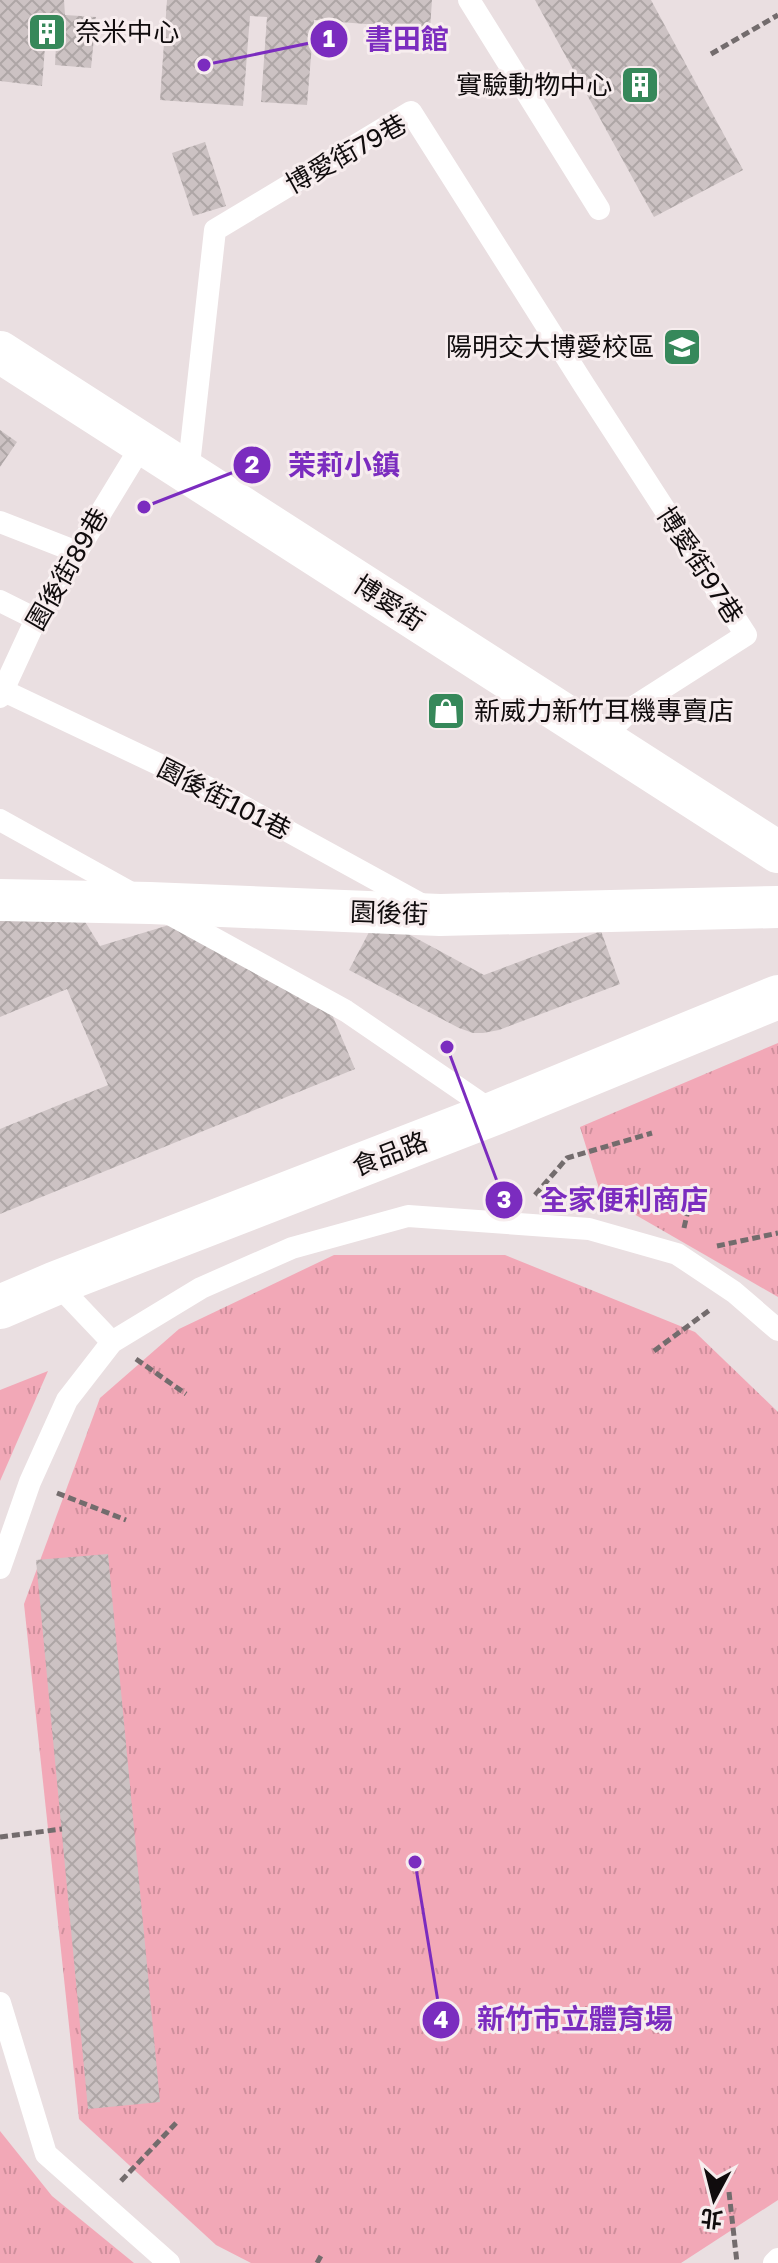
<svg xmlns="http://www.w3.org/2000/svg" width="778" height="2263" font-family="'Golos Text','Noto Sans TC',sans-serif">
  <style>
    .park { fill: url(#park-tufts) }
    .building { fill: url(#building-cross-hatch) }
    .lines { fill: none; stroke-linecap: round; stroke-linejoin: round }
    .path { stroke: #736c6d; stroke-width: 5; stroke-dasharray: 8 4; stroke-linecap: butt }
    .lane { stroke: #fff; stroke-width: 22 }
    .street { stroke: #fff; stroke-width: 42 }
    .secondary { stroke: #fff; stroke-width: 44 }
    .labels { text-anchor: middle; stroke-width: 6; stroke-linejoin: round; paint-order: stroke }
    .poi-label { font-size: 26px; fill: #100c0d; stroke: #f7edee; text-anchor: start }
    .street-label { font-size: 26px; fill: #100c0d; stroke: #f7edee }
    .leader { fill: none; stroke: #7b2cbf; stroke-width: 3 }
    .callout-dot { fill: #7b2cbf; stroke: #f7edee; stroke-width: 3 }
    .mark-label { font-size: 24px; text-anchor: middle; font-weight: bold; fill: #fff }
    .callout-label { font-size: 28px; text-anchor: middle; font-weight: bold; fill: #7b2cbf; stroke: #f7edee; stroke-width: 6; stroke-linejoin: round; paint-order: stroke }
  </style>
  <defs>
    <pattern id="park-tufts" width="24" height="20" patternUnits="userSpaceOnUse" patternTransform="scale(2)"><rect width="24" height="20" fill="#f2a8b7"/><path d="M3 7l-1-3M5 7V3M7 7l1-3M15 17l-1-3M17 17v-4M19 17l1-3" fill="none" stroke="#ce8f9c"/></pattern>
    <pattern id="building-cross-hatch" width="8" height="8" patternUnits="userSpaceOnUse" patternTransform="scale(2)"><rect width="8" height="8" fill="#ccc2c3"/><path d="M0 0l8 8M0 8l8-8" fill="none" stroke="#aea6a6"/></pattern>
  </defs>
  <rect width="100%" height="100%" fill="#eadfe1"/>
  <!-- park -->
  <g class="park">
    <path d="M778,1043V1297L601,1195L580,1127Z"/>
    <path d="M334,1255H505L695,1332L778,1412V2200L681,2263H251L216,2245L79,2119L24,1604L100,1398L179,1329Z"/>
    <path d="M48,1371L0,1481V1390Z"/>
    <path d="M0,2131L52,2196L134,2263H0Z"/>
  </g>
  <!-- building -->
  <g class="building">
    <path d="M0,0H64L65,15L96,17L91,68L55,65L56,46L45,47L42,86L0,81Z"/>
    <path d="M167,0H432L430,29L314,20L307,105L261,102L267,17L250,16L243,106L160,100Z"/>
    <path d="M535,0H651L743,170L654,217Z"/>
    <path d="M205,142L226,206L193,216L172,153Z"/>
    <path d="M0,430L17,442L0,467Z"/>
    <path d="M81,915L100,946L169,925L331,1012L355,1069L0,1214V1129L108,1085L67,989L0,1017V921Z"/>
    <path d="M377,917L484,975L601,931L620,984L499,1030L483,1033H473L459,1028L349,970Z"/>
    <path d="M108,1554L160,2102L88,2109L36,1560Z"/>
  </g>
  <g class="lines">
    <!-- path -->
    <g class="path">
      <path d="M711,54L778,15"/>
      <path d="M535,1195L567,1158L652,1133"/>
      <path d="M684,1228L688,1210"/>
      <path d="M717,1246L778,1233"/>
      <path d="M654,1351L711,1309"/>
      <path d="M136,1359L186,1394"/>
      <path d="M57,1493L126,1520"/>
      <path d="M0,1837L62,1829"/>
      <path d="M121,2181L178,2121"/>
      <path d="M729,2192L737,2263"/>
      <path d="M317,2263L322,2254"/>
    </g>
    <!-- lane -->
    <g class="lane">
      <path d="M469,0L599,209"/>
      <path d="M188,474L215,230L411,112L584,385L746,635L635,706L601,739"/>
      <path d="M0,522L77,552"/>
      <path d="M0,601L36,619"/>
      <path d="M4,691L215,791L426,907"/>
      <path d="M0,697L36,619L142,445"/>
      <path d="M0,820L135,895"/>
      <path d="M166,912L346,1011L495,1113"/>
      <path d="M56,1283L112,1342"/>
      <path d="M0,1568L30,1482L67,1400L112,1342L201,1288L292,1248L408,1216L589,1229L677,1254L734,1292L778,1330"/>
      <path d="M0,2003L46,2154L169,2263"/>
      <path d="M774,2263L778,2259"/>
    </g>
    <!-- street -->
    <g class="street">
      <path d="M0,352L778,852"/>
      <path d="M0,900L150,903L440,915L778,907"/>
    </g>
    <!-- secondary -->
    <path class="secondary" d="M0,1307L56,1283L495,1113L778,997"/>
  </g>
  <!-- icons -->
  <defs>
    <g id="building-square" transform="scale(2)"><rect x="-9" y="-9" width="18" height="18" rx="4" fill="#36885a" stroke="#f7edee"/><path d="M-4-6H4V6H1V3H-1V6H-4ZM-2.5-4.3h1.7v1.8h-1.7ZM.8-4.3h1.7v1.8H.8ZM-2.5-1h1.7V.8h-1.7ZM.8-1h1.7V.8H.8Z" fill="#fff"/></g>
    <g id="university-square" transform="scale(2)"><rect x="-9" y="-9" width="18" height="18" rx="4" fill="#36885a" stroke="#f7edee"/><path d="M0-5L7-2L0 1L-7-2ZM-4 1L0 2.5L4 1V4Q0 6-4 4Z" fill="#fff"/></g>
    <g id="shop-square" transform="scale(2)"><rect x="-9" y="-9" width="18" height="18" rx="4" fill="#36885a" stroke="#f7edee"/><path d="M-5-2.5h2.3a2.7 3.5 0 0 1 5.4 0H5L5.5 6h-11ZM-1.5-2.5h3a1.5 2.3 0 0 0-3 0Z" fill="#fff"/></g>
  </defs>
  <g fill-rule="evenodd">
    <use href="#building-square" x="47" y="32"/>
    <use href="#building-square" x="640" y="85"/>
    <use href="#university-square" x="682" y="347"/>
    <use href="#shop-square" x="446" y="711"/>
  </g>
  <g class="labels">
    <!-- poi labels -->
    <g class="poi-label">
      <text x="75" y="41">奈米中心</text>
      <text x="612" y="94" text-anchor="end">實驗動物中心</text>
      <text x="654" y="356" text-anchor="end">陽明交大博愛校區</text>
      <text x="474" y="720">新威力新竹耳機專賣店</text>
    </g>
    <!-- street labels -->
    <g class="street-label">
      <text transform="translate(346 154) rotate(-29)" y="9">博愛街79巷</text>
      <text transform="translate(700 565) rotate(57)" y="9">博愛街97巷</text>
      <text transform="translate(67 569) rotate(-60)" y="9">園後街89巷</text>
      <text transform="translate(389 603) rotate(33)" y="9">博愛街</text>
      <text transform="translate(224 799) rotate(27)" y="9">園後街101巷</text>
      <text transform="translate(389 913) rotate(2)" y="9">園後街</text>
      <text transform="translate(390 1154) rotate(-21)" y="9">食品路</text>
    </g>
  </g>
  <!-- callouts -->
  <path class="leader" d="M204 65L329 39M144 507L252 465M447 1047L504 1200M415 1862L441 2020"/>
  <g class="callout-dot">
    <circle cx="204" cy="65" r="8"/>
    <circle cx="144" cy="507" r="8"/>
    <circle cx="447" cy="1047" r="8"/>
    <circle cx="415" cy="1862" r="8"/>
    <circle cx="329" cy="39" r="20"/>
    <circle cx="252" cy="465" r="20"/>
    <circle cx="504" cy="1200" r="20"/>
    <circle cx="441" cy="2020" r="20"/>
  </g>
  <g class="mark-label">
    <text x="329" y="47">1</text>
    <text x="252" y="473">2</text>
    <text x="504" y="1208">3</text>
    <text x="441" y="2028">4</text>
  </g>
  <g class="callout-label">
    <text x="407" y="49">書田館</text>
    <text x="344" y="475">茉莉小鎮</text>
    <text x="624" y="1210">全家便利商店</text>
    <text x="575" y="2029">新竹市立體育場</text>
  </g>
  <!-- north arrow -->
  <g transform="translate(714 2199) rotate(187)" stroke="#f7edee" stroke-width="6" paint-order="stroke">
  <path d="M0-6L14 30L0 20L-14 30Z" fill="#100c0d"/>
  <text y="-12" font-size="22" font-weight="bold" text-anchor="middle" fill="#100c0d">北</text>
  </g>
</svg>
